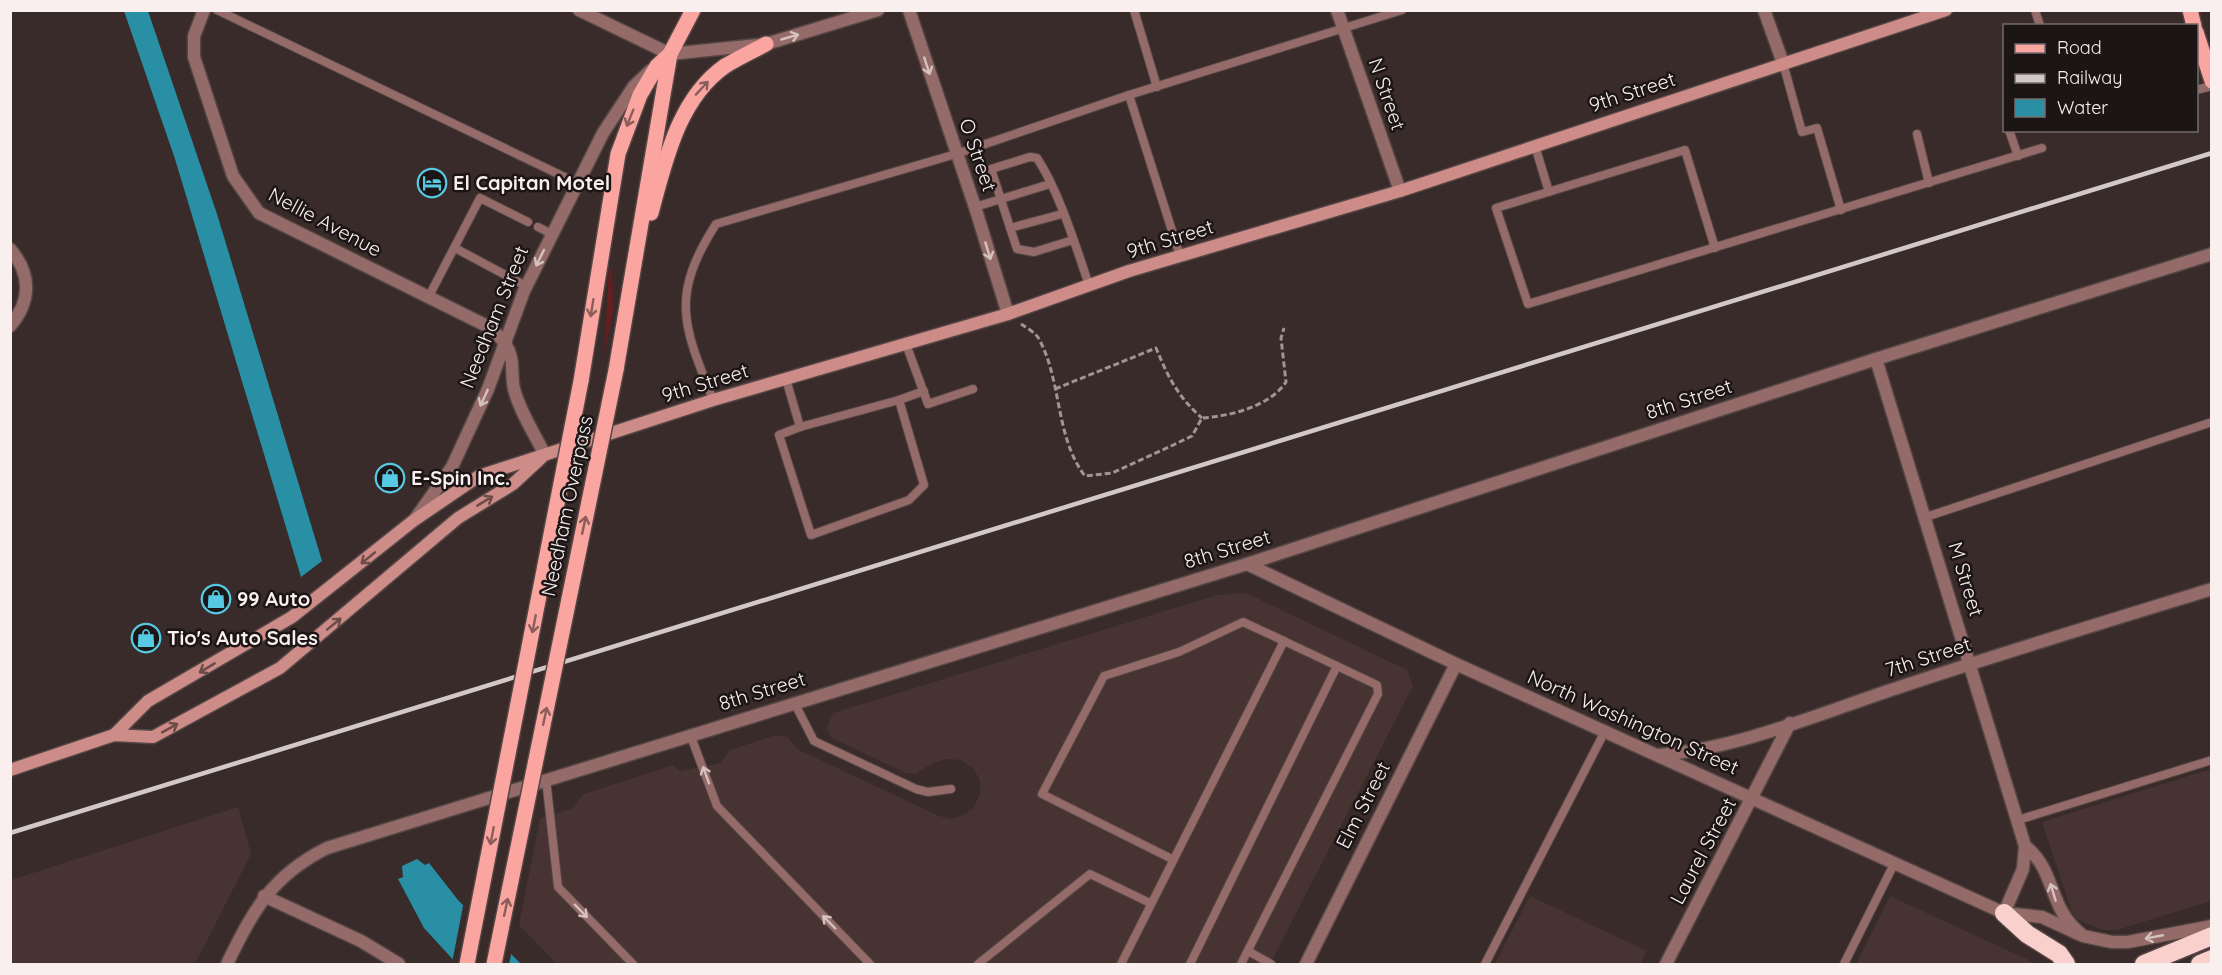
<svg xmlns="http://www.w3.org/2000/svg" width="2222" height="975" font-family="Quicksand,sans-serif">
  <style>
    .built { fill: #473331 }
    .green { fill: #651e1f }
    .water { fill: #288fa4 }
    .pier { fill: #392b2a }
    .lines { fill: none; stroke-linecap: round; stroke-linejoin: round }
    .service-casing { stroke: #544645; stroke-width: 10 }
    .minor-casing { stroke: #544645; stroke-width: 15 }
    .tertiary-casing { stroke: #544645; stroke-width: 15 }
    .secondary-casing { stroke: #544645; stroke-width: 15 }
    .primary-casing { stroke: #544645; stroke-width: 18 }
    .motorway-casing { stroke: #544645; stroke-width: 21 }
    .path { stroke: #a09594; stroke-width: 3; stroke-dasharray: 6 3; stroke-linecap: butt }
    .service { stroke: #946b68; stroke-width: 8 }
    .minor { stroke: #946b68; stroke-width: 12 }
    .tertiary { stroke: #946b68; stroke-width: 12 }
    .secondary { stroke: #ce8c88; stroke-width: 12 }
    .primary { stroke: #faa5a0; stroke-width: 15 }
    .motorway { stroke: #fad0cd; stroke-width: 18 }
    .rail { stroke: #d2c8c7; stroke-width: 4.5 }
    .primary-bridge-casing { stroke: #544645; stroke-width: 18; stroke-linecap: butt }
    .primary-bridge { stroke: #faa5a0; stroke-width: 15 }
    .oneway { stroke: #d5c1bf }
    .oneway2 { stroke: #8b5d5a }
    .oneway3 { stroke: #6c4b49 }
    .labels { text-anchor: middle; stroke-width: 5; stroke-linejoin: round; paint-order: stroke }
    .street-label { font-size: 20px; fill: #f8efee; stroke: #1c1515 }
    .poi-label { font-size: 20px; font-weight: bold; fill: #f8efee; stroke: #1c1515; text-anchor: start }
  </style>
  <rect width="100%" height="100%" fill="#392b2a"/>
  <!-- built -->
  <g class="built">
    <path d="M1246,593L1407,670L1413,686L1270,964H557L519,925L540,818L571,809L584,794L673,765L680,771L720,763L730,750L776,735L787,737L797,749L939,816L952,819L964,815L974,807L980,794V780L973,768L961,760L948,759L934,762L916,774L905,773L831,737L827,728L833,713L1217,595Z"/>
    <path d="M2211,769V901L2117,930H2103L2078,920L2072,913L2042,822Z"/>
    <path d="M238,807L251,854L195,964H11V880Z"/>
    <path d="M1530,896L1647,951L1640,964H1495Z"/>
    <path d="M1890,896L2037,964H1856Z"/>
  </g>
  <!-- green -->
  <path class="green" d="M609,269H612L613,312L604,356Z"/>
  <!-- water -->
  <g class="water">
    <path d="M124,11H148L217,214L322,561L301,577L175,159Z"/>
    <path d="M417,859L425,865L429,863L458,900L521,964H457L424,928L398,879L403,877L402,866Z"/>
  </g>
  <!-- pier -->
  <path class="pier" d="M464,901L512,950L509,964L452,963Z"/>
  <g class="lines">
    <!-- service casing -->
    <g class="service-casing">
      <g id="service">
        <path d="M217,10L577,183"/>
        <path d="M1134,10L1157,87"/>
        <path d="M2035,10L2040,26"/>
        <path d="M1783,63L1802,132L1817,128L1841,210"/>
        <path d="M2196,90L2212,86"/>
        <path d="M1129,95L1180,256"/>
        <path d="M2009,130L2018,156"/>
        <path d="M1917,134L1929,183"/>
        <path d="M1535,146L1549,192"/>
        <path d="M975,207L1050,184"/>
        <path d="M538,227L552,234"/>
        <path d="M1010,228L1062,214"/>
        <path d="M1073,240L1034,252L1017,249L991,169L1030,157L1037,158C1059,191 1076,247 1089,285"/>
        <path d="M455,248L526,286"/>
        <path d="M1715,248L1685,150L1496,208L1528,304L2042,148"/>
        <path d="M428,298L480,198L528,222"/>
        <path d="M906,344L928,404L973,389"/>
        <path d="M786,379L800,427L899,400L924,391"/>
        <path d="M713,400C684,327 669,297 716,224L956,154L1129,95L1402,10"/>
        <path d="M800,427L779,435L811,535L909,500L924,485L899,400"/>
        <path d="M1926,517L2212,422"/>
        <path d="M794,702L814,741L916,789L928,792L951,789"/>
        <path d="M690,734L717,806L870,964"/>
        <path d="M546,779L558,887L633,964"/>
        <path d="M2018,820L2212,760"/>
        <path d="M1248,951L1271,964"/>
        <path d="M978,964L1090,874L1150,903"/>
        <path d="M1121,964L1284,641L1243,622L1179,652L1104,676L1042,794L1172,859"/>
        <path d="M1190,964L1337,666L1284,641"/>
        <path d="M1241,964L1378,694L1377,685L1337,666"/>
        <path d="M1485,964L1605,731"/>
        <path d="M1844,964L1894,864"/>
      </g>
    </g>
    <!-- minor casing -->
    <g class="minor-casing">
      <g id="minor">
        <path d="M204,10L194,36V57L233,176L259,213L491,328L505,343"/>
        <path d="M1764,10L1783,63"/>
        <path d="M10,249C32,274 31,302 10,326"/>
        <path d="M1876,359L2025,846L2023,869L2004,913"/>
        <path d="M1247,564L1876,359L2212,254"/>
        <path d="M2025,846C2057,871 2047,907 2081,934"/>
        <path d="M264,896L361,941L399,964"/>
        <path d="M1306,964L1456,664"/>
        <path d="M1666,964L1790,723"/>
      </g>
    </g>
    <!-- tertiary casing -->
    <g class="tertiary-casing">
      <g id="tertiary">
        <path d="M579,10L670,54L766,44L878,10"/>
        <path d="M909,10L975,207L1008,314"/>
        <path d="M1337,10L1400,191"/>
        <path d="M505,343C516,361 510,371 514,389C520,412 534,433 545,455"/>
        <path d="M415,519L452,467L488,389L524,291L603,133L634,86L651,70"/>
        <path d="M1658,755C1742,748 1823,712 1903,686C2005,652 2108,621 2212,589"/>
        <path d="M227,964C253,911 271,876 327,848L1247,564L1456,664L2004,913L2042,917L2083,936L2112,942H2128L2212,926"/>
      </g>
    </g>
    <!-- secondary casing -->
    <g class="secondary-casing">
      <g id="secondary">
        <path d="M114,735L148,701L292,617L413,521L479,476L713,400L1008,314L1129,271L1400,191L1946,10"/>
        <path d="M10,770L114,735L153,737L280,668L458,518L513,484L541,458"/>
      </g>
    </g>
    <!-- primary casing -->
    <g class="primary-casing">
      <g id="primary">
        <path d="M2190,10L2194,26"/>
        <path d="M2196,32L2212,81"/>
        <path d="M651,213C665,162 678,99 725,66C738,58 753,51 766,44"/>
        <path d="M616,370L670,54"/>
        <path d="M581,381L618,154L640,95L657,66L670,54L693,10"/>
      </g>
    </g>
    <!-- motorway casing -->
    <g class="motorway-casing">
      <g id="motorway">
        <path d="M2004,913L2027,934L2059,954L2066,964"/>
        <path d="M2144,964L2212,936"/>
        <path d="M2200,964L2212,959"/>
      </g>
    </g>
    <!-- path -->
    <g class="path">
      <path d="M1021,324C1027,328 1036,333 1039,339C1062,381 1055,437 1085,476L1112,473L1171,446L1192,436L1202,418C1230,416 1269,407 1286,382L1281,338L1284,328"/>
      <path d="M1055,389L1156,348C1168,377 1178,397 1202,418"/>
    </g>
    <!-- service -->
    <use href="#service" class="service"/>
    <!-- minor -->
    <use href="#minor" class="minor"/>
    <!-- tertiary -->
    <use href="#tertiary" class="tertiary"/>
    <!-- secondary -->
    <use href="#secondary" class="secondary"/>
    <!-- primary -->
    <use href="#primary" class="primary"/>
    <!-- motorway -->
    <use href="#motorway" class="motorway"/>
    <!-- rail -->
    <path class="rail" d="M10,833L2212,153"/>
    <!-- primary-bridge casing -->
    <g class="primary-bridge-casing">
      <g id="primary-bridge">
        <path d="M467,964L581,381"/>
        <path d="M494,964L616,370"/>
      </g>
    </g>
    <!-- primary-bridge -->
    <use href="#primary-bridge" class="primary-bridge"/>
  </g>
  <!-- one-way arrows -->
  <defs><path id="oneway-shaft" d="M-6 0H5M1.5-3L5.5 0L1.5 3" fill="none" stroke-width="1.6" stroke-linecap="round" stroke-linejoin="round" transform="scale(1.5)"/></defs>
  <g class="oneway">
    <use href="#oneway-shaft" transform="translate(790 37) rotate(-16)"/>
    <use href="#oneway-shaft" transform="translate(927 66) rotate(72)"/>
    <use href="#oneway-shaft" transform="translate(988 251) rotate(73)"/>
    <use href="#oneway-shaft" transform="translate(540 258) rotate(116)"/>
    <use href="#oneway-shaft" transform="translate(484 398) rotate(115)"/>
    <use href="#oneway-shaft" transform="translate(706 775) rotate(-110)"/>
    <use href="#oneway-shaft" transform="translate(2053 892) rotate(-107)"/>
    <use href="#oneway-shaft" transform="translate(581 911) rotate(46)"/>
    <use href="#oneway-shaft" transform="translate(829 922) rotate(-134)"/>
    <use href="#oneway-shaft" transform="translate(2154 937) rotate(169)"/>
  </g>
  <g class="oneway2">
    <use href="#oneway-shaft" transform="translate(702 88) rotate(-47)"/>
    <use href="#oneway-shaft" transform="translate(630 118) rotate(112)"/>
    <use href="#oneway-shaft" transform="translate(592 308) rotate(99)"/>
    <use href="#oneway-shaft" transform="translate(584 525) rotate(-78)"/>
    <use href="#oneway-shaft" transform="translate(534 624) rotate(101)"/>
    <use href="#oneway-shaft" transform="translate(545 716) rotate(-78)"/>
    <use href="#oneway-shaft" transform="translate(492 836) rotate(101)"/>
    <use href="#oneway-shaft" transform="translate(506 907) rotate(-78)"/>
  </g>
  <g class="oneway3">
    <use href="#oneway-shaft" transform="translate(485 501) rotate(-31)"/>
    <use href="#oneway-shaft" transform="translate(368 558) rotate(141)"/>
    <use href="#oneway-shaft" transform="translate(334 624) rotate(-39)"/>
    <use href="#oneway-shaft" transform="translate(207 668) rotate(149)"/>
    <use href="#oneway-shaft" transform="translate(170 728) rotate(-29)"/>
  </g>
  <!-- icons -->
  <defs>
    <g id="hotel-ring" transform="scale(1.5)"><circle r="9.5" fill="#1c1515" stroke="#57c9e3" stroke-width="1.5"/><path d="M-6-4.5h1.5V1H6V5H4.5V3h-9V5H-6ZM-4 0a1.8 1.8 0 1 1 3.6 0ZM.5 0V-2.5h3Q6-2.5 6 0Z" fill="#57c9e3"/></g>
    <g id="shop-ring" transform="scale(1.5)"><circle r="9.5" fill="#1c1515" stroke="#57c9e3" stroke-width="1.5"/><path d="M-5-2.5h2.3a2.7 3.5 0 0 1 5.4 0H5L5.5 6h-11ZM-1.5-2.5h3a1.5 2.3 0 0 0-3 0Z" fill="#57c9e3"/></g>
  </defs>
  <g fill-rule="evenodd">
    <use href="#hotel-ring" x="432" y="183"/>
    <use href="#shop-ring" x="390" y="478"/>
    <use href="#shop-ring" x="216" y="599"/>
    <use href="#shop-ring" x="146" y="638"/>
  </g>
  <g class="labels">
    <!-- street labels -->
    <g class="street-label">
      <text transform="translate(1632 92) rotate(-18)" y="7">9th Street</text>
      <text transform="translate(1387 94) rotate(71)" y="7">N Street</text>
      <text transform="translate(978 155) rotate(71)" y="7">O Street</text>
      <text transform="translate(325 222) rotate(28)" y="7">Nellie Avenue</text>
      <text transform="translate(1170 239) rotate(-17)" y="7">9th Street</text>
      <text transform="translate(494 317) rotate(-68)" y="7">Needham Street</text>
      <text transform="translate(705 383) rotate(-17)" y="7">9th Street</text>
      <text transform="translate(1689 399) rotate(-18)" y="7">8th Street</text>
      <text transform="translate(567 506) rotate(-78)" y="7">Needham Overpass</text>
      <text transform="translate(1227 549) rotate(-17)" y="7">8th Street</text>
      <text transform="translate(1966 579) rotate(73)" y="7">M Street</text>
      <text transform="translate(1928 657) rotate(-18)" y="7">7th Street</text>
      <text transform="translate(762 691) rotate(-17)" y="7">8th Street</text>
      <text transform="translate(1633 722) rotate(24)" y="7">North Washington Street</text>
      <text transform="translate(1363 805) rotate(-63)" y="7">Elm Street</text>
      <text transform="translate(1703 851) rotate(-62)" y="7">Laurel Street</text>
    </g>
    <!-- poi labels -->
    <g class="poi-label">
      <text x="453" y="190">El Capitan Motel</text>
      <text x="411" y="485">E-Spin Inc.</text>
      <text x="237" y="606">99 Auto</text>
      <text x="167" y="645">Tio's Auto Sales</text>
    </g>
  </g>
  <!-- border -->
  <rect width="2222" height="975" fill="none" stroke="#f8efee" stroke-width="24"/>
  <!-- legend -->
  <rect x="2003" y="24" width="195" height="108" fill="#1c1515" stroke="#746c6c" stroke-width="1.5"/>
  <rect x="2015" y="44" width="30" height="9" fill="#faa5a0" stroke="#746c6c" stroke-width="1.5"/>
  <text x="2057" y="54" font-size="18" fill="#f8efee">Road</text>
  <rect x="2015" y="74" width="30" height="9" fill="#d2c8c7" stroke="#746c6c" stroke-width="1.5"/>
  <text x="2057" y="84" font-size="18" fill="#f8efee">Railway</text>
  <rect x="2015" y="99" width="30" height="18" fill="#288fa4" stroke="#746c6c" stroke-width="1.5"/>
  <text x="2057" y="114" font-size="18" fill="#f8efee">Water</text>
</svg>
